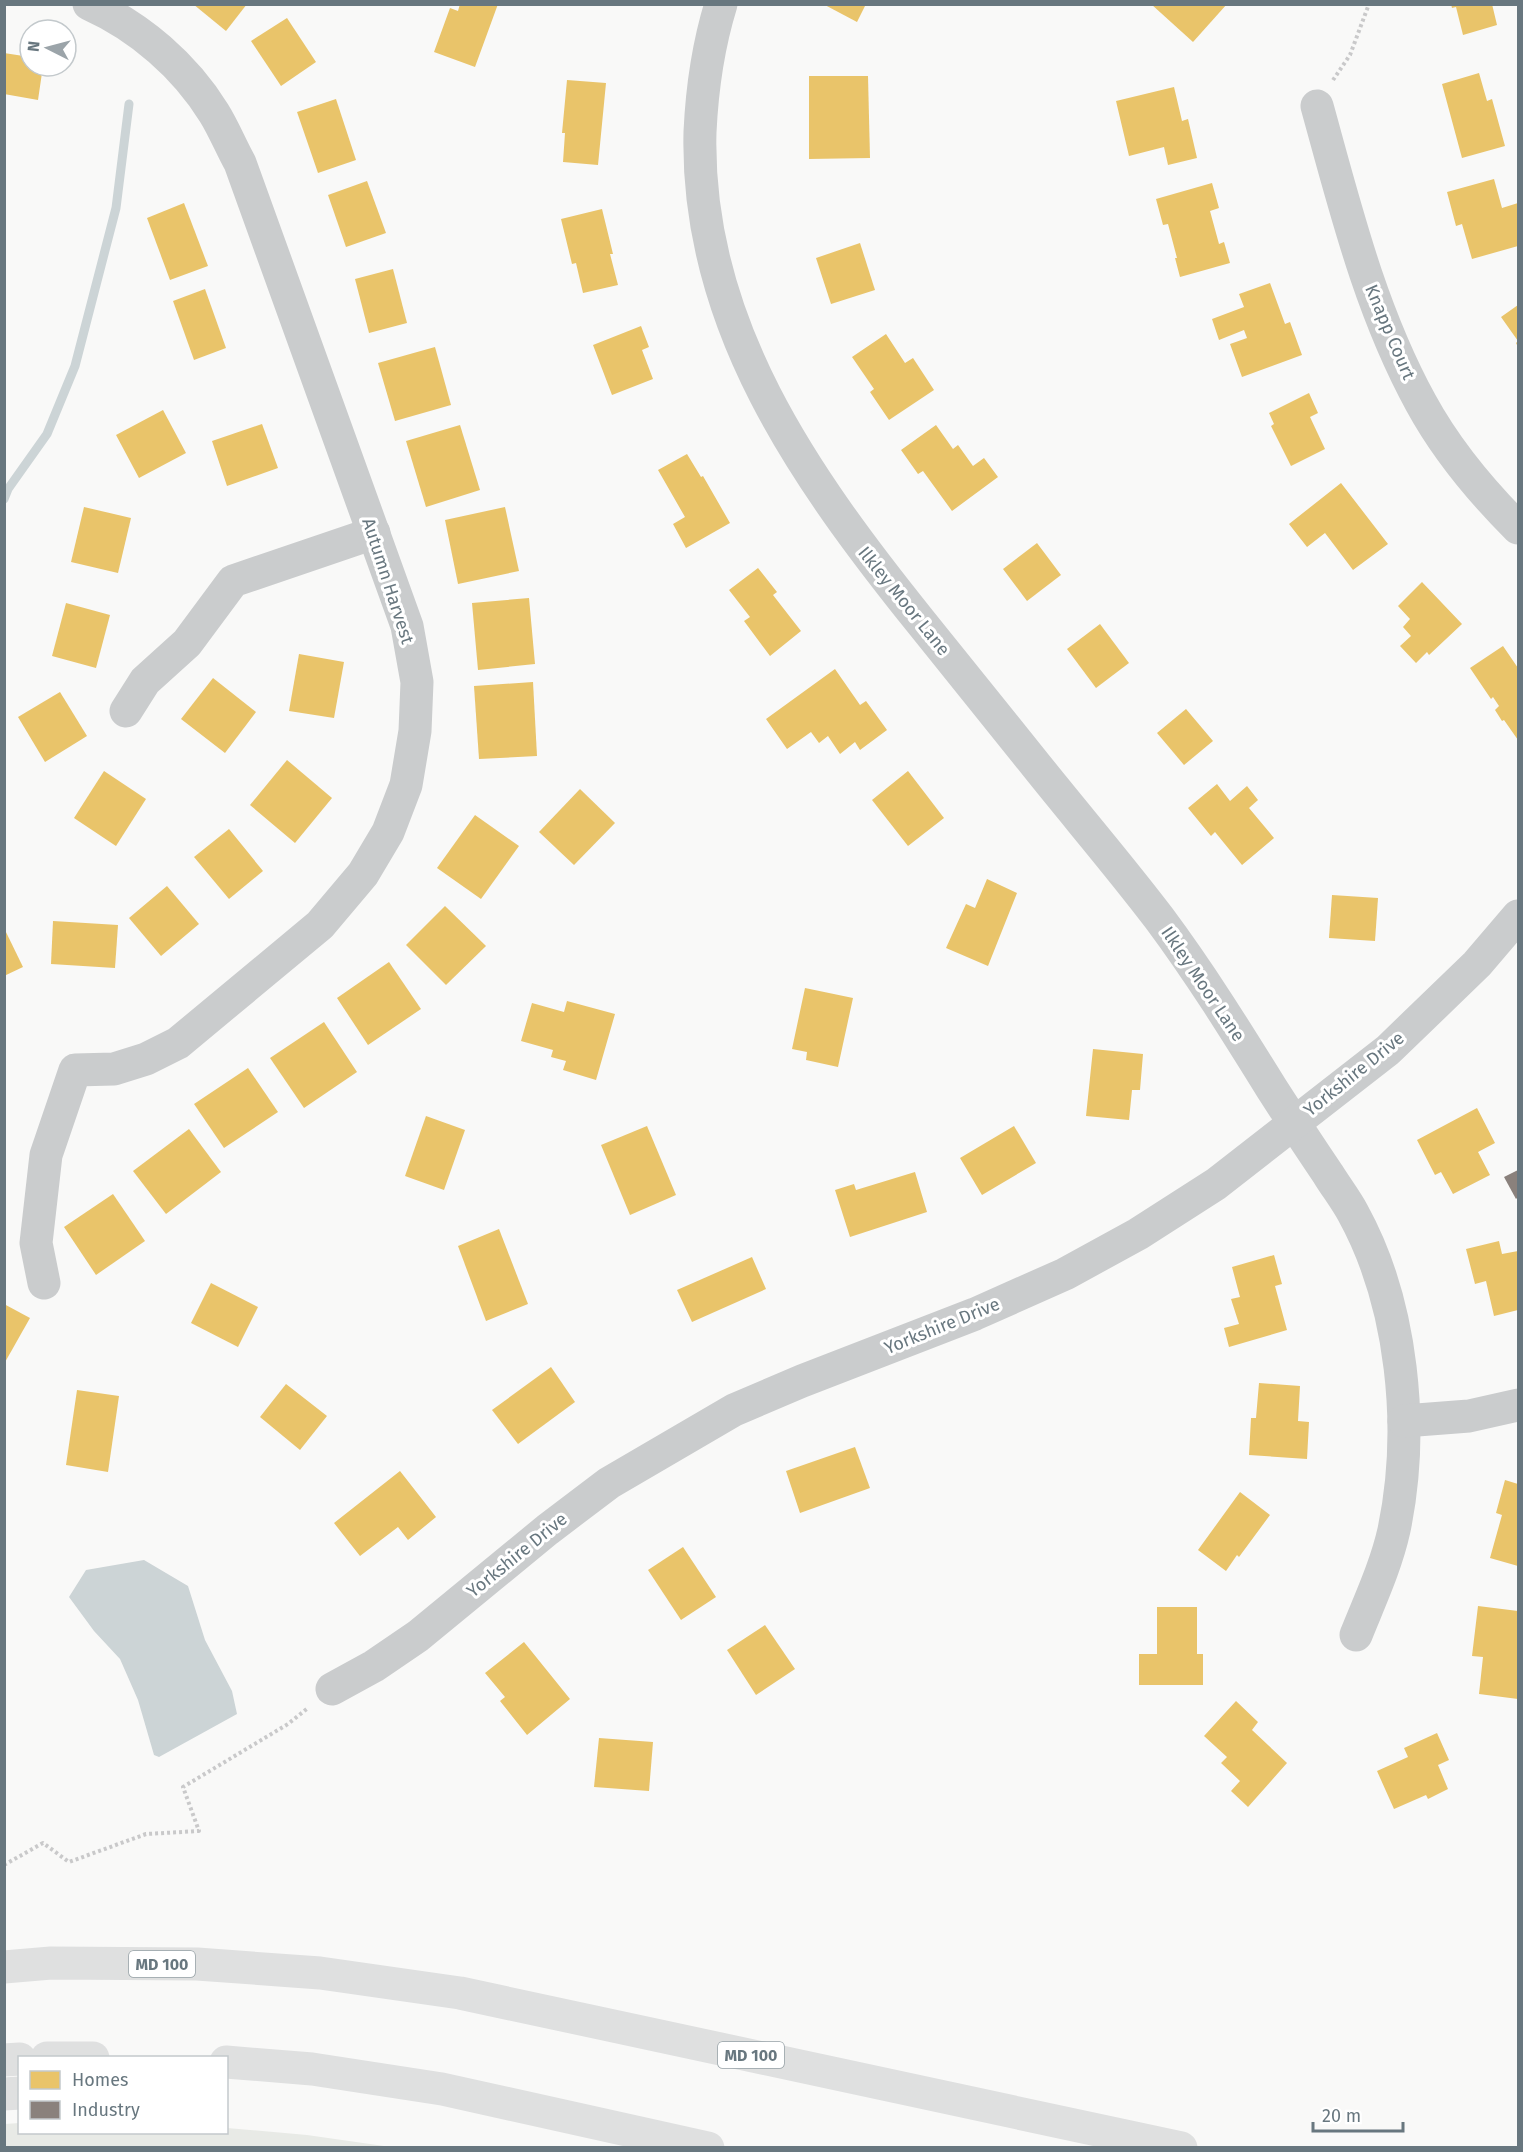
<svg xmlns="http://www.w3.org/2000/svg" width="1523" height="2152" font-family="'Fira Sans',sans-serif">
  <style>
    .green { fill: #e8eae6 }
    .water { fill: #ccd4d6 }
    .homes { fill: #e9c46a }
    .industry { fill: #8a817c }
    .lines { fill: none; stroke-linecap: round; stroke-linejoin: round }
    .stream { stroke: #ccd4d6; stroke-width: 9 }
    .path { stroke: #c9c9ca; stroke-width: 4; stroke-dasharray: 3 3; stroke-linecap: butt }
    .minor { stroke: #cacccd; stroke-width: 33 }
    .highway { stroke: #dfe0e0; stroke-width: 33 }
    .labels { text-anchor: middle; stroke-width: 6; stroke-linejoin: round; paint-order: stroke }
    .shield { fill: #fff; stroke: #95a0a5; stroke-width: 1.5 }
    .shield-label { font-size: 16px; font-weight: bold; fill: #68777f }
    .street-label { font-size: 18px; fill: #68777f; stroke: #fff }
  </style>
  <rect width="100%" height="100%" fill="#f9f9f8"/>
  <!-- green -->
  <path class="green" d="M19,2123L20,2132H226L227,2128L307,2135L391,2147H5V2124Z"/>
  <!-- water -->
  <path class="water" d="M144,1560L188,1586L205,1640L232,1691L237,1714L159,1757L154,1755L138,1700L120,1659L94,1631L69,1597L86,1570Z"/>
  <!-- homes -->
  <g class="homes">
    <path d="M193,4H247L226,31Z"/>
    <path d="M460,4H498L475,67L434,52L450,8L458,11Z"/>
    <path d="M823,4H866L857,22Z"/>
    <path d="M1151,4H1227L1193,42Z"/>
    <path d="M1451,4H1492L1497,25L1463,35L1456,7L1452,8Z"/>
    <path d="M287,18L316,62L281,86L251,41Z"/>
    <path d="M4,53L30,57V66H43L38,100L4,94Z"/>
    <path d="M1479,73L1487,101L1492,99L1505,146L1462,158L1442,84Z"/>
    <path d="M809,76H868L870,158L809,159Z"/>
    <path d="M567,80L606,83L598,165L563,162L565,133H562Z"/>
    <path d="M1174,87L1182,121L1188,119L1197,158L1168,165L1164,147L1129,156L1116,101Z"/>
    <path d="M336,99L356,160L318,173L297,112Z"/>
    <path d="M1494,179L1502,208L1518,203V246L1472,259L1462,224L1456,226L1447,192Z"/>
    <path d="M367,181L386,233L346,247L328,195Z"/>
    <path d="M1212,183L1219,208L1210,211L1219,244L1224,242L1230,263L1180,277L1175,258H1177L1168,224L1163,225L1156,199Z"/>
    <path d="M184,203L208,266L170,280L147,218Z"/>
    <path d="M602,209L613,254H610L618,285L583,293L576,263L572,264L561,219Z"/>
    <path d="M860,243L875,290L831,304L816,258Z"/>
    <path d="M393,269L407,323L369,333L355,279Z"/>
    <path d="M1270,283L1285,324L1290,322L1302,355L1242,377L1230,344L1247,338L1244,330L1219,340L1212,319L1244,307L1239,294Z"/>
    <path d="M205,289L226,348L194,360L173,301Z"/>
    <path d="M1518,305V347L1516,343L1518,341L1501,317Z"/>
    <path d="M641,326L649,347L642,350L653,379L612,395L593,345Z"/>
    <path d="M886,334L905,363L913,358L934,390L889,420L870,392L874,389L852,357Z"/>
    <path d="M435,347L451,405L395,421L378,363Z"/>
    <path d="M1309,393L1318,413L1310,417L1325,449L1291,466L1271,426L1274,424L1269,413Z"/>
    <path d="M163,410L186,453L139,478L116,435Z"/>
    <path d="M262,424L278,468L227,486L212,441Z"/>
    <path d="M460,425L480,490L426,507L406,441Z"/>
    <path d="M936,425L953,449L958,445L973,466L984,458L998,477L952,511L923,471L918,474L901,450Z"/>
    <path d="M687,454L701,477L703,476L730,523L686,548L673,524L685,517L658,470Z"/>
    <path d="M1341,483L1388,544L1353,570L1325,533L1307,547L1289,524Z"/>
    <path d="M84,507L131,518L118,573L71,562Z"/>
    <path d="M505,507L519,571L458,584L445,520Z"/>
    <path d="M1037,543L1061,575L1027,601L1003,569Z"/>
    <path d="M758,568L777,592L773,595L801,631L770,656L744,621L750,617L729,590Z"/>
    <path d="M1422,582L1462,624L1429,655L1427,652L1416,663L1400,646L1411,636L1403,627L1410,619L1398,606Z"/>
    <path d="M529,598L535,664L478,670L472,603Z"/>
    <path d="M66,603L110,615L96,668L52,656Z"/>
    <path d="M1100,624L1129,663L1096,688L1067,649Z"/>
    <path d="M1503,646L1518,668V740L1504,720L1502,721L1495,710L1499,706L1493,697L1491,699L1470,668Z"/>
    <path d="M299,654L344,662L334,718L289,711Z"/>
    <path d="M835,669L860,705L866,701L887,730L860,750L855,742L840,754L828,736L819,743L811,732L787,749L766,719Z"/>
    <path d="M213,678L256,712L225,753L181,719Z"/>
    <path d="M533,682L537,756L479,759L474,686Z"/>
    <path d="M60,692L87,736L45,762L18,717Z"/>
    <path d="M1186,709L1213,741L1184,765L1157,733Z"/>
    <path d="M287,760L332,798L295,843L250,805Z"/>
    <path d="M104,771L146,799L116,846L74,818Z"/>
    <path d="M908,771L944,818L908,846L872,800Z"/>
    <path d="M1217,784L1230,801L1247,786L1258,800L1249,808L1274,838L1242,865L1215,832L1211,836L1188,808Z"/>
    <path d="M580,789L615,823L574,865L539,832Z"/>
    <path d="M475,815L519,846L481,899L437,868Z"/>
    <path d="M229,829L263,871L229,899L194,857Z"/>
    <path d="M987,879L1017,893L988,966L946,948L966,904L975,908Z"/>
    <path d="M167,886L199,924L161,956L129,918Z"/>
    <path d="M1332,895L1378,898L1375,941L1329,938Z"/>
    <path d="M445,906L486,946L446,985L406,945Z"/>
    <path d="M53,921L118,925L115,968L51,964Z"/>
    <path d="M4,928L23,967L4,976Z"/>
    <path d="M389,962L421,1009L368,1045L337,998Z"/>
    <path d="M805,988L853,998L838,1067L806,1060L807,1052L792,1049Z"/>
    <path d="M567,1001L615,1014L596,1080L563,1070L566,1061L551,1057L553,1050L521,1041L532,1003L564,1012Z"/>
    <path d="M324,1022L357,1072L304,1108L270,1058Z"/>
    <path d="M1093,1049L1143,1054L1140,1090H1132L1129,1120L1086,1116Z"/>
    <path d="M248,1068L278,1112L224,1148L194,1104Z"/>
    <path d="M1477,1108L1495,1143L1478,1152L1490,1175L1453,1194L1441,1172L1435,1175L1417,1140Z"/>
    <path d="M426,1116L465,1130L444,1190L405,1176Z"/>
    <path d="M647,1126L676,1195L630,1215L601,1145Z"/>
    <path d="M1014,1126L1036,1163L982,1195L960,1158Z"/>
    <path d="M189,1129L221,1172L166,1214L133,1171Z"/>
    <path d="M915,1172L927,1212L850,1237L835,1190L854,1184L856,1190Z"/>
    <path d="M113,1194L145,1241L96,1275L64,1227Z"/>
    <path d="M499,1229L528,1304L486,1321L458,1246Z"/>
    <path d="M1499,1241L1502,1254L1518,1251V1310L1494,1316L1486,1281L1475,1284L1466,1249Z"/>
    <path d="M1274,1255L1282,1284L1275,1286L1287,1330L1229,1347L1224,1328L1239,1324L1231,1299L1240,1297L1232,1267Z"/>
    <path d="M752,1257L766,1289L692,1322L677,1290Z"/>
    <path d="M211,1283L258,1307L238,1347L191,1323Z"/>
    <path d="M4,1304L30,1318L4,1364Z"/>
    <path d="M551,1367L575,1402L518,1444L492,1410Z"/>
    <path d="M1259,1383L1300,1386L1298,1421L1309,1422L1307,1459L1249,1455L1251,1418H1256Z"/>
    <path d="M286,1384L327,1416L300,1450L260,1417Z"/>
    <path d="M77,1390L119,1396L108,1472L66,1465Z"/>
    <path d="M855,1447L870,1488L800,1513L786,1471Z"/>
    <path d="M400,1471L436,1517L408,1540L398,1527L360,1556L334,1523Z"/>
    <path d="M1505,1480L1518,1484V1566L1490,1558L1502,1515L1496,1513Z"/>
    <path d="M1240,1492L1270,1515L1239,1557L1237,1555L1226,1571L1198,1550Z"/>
    <path d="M683,1547L716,1597L681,1620L648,1570Z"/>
    <path d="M1478,1606L1518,1611V1699L1479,1694L1483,1657L1472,1656Z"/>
    <path d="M1157,1607H1197V1654H1203V1685H1139V1654H1157Z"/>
    <path d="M765,1625L795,1669L756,1695L727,1650Z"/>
    <path d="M524,1642L570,1699L527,1735L500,1701L505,1697L485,1673Z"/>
    <path d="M1236,1701L1258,1722L1252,1730L1287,1763L1248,1807L1231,1791L1240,1781L1221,1763L1227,1757L1204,1736Z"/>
    <path d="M1437,1733L1449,1760L1438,1765L1448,1789L1428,1799L1426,1795L1394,1809L1377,1771L1408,1757L1404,1748Z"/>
    <path d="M599,1738L653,1742L649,1791L594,1787Z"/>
  </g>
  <!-- industry -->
  <path class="industry" d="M1518,1170V1197L1516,1199L1504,1177Z"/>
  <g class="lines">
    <!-- stream -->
    <path class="stream" d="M4,499L8,489L47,434L75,366L116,208L129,104"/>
    <!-- path -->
    <g class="path">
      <path d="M1333,80L1350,55L1369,4"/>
      <path d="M4,1865L43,1843L69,1862L146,1834L199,1831L183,1787L288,1724L308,1708"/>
    </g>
    <!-- minor -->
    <g class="minor">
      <path d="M721,4C708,46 702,89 700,132C695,324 806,479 920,621C957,667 994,713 1031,759C1073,812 1118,864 1159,918C1200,973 1236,1031 1272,1089C1290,1117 1309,1146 1328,1174C1336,1187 1346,1200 1353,1213C1403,1304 1415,1429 1394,1530C1386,1566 1370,1600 1356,1635"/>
      <path d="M1317,106C1345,207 1370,310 1421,403C1446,449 1481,491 1518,528"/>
      <path d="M126,711L145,681L187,643L233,581L374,533"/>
      <path d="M44,1283L36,1243L46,1155L75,1070L114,1069L146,1059L178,1043L320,925L363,874L388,832L406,785L415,731L417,682L407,626L240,163C231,147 224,129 214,113C185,66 140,27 89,4"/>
      <path d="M1404,1421L1469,1416L1518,1405"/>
      <path d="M332,1689L374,1666L418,1636L547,1530L609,1483L734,1410L802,1381L975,1314L1065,1274L1138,1234L1216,1184L1388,1050L1477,964L1518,916"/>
    </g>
    <!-- highway -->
    <g class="highway">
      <path d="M4,1967L51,1963L197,1964L320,1973L460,1993L1181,2148"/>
      <path d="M47,2058H93"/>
      <path d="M4,2060L20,2059"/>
      <path d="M226,2062L312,2069L442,2089L708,2148"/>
      <path d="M4,2094L20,2093"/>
    </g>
  </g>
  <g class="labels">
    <!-- shield labels -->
    <g class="shield">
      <rect x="129" y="1951" width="66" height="26" rx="4.5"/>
      <rect x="718" y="2042" width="66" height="26" rx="4.5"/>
    </g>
    <g class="shield-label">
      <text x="162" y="1970">MD 100</text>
      <text x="751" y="2061">MD 100</text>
    </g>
    <!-- street labels -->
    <g class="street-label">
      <text transform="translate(1390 332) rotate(67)" y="6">Knapp Court</text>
      <text transform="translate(388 581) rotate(72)" y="6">Autumn Harvest</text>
      <text transform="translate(904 601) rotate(51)" y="6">Ilkley Moor Lane</text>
      <text transform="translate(1203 984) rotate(56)" y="6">Ilkley Moor Lane</text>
      <text transform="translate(1354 1074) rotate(-39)" y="6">Yorkshire Drive</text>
      <text transform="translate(942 1326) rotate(-22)" y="6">Yorkshire Drive</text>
      <text transform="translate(517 1555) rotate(-39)" y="6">Yorkshire Drive</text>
    </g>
  </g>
  <!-- border -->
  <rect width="1523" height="2152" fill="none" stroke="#68777f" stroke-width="12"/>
  <!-- legend -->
  <rect x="18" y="2056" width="210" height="78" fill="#ffffff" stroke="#c3c9cc" stroke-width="1.5"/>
  <rect x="30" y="2071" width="30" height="18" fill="#e9c46a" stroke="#c3c9cc" stroke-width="1.5"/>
  <text x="72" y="2086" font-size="18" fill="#68777f">Homes</text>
  <rect x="30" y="2101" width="30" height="18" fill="#8a817c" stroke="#c3c9cc" stroke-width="1.5"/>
  <text x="72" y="2116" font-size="18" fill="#68777f">Industry</text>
  <!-- north arrow -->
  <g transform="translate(48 48) rotate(276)"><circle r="28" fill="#ffffff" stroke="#c3c9cc" stroke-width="1.5"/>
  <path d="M0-4.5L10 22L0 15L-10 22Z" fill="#9ba4a9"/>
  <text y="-9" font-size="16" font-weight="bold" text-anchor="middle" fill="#68777f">N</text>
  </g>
  <!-- scale -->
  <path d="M1313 2122v9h90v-9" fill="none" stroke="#68777f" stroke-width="3"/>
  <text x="1322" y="2122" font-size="18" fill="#68777f" stroke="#ffffff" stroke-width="4.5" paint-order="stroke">20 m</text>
</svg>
